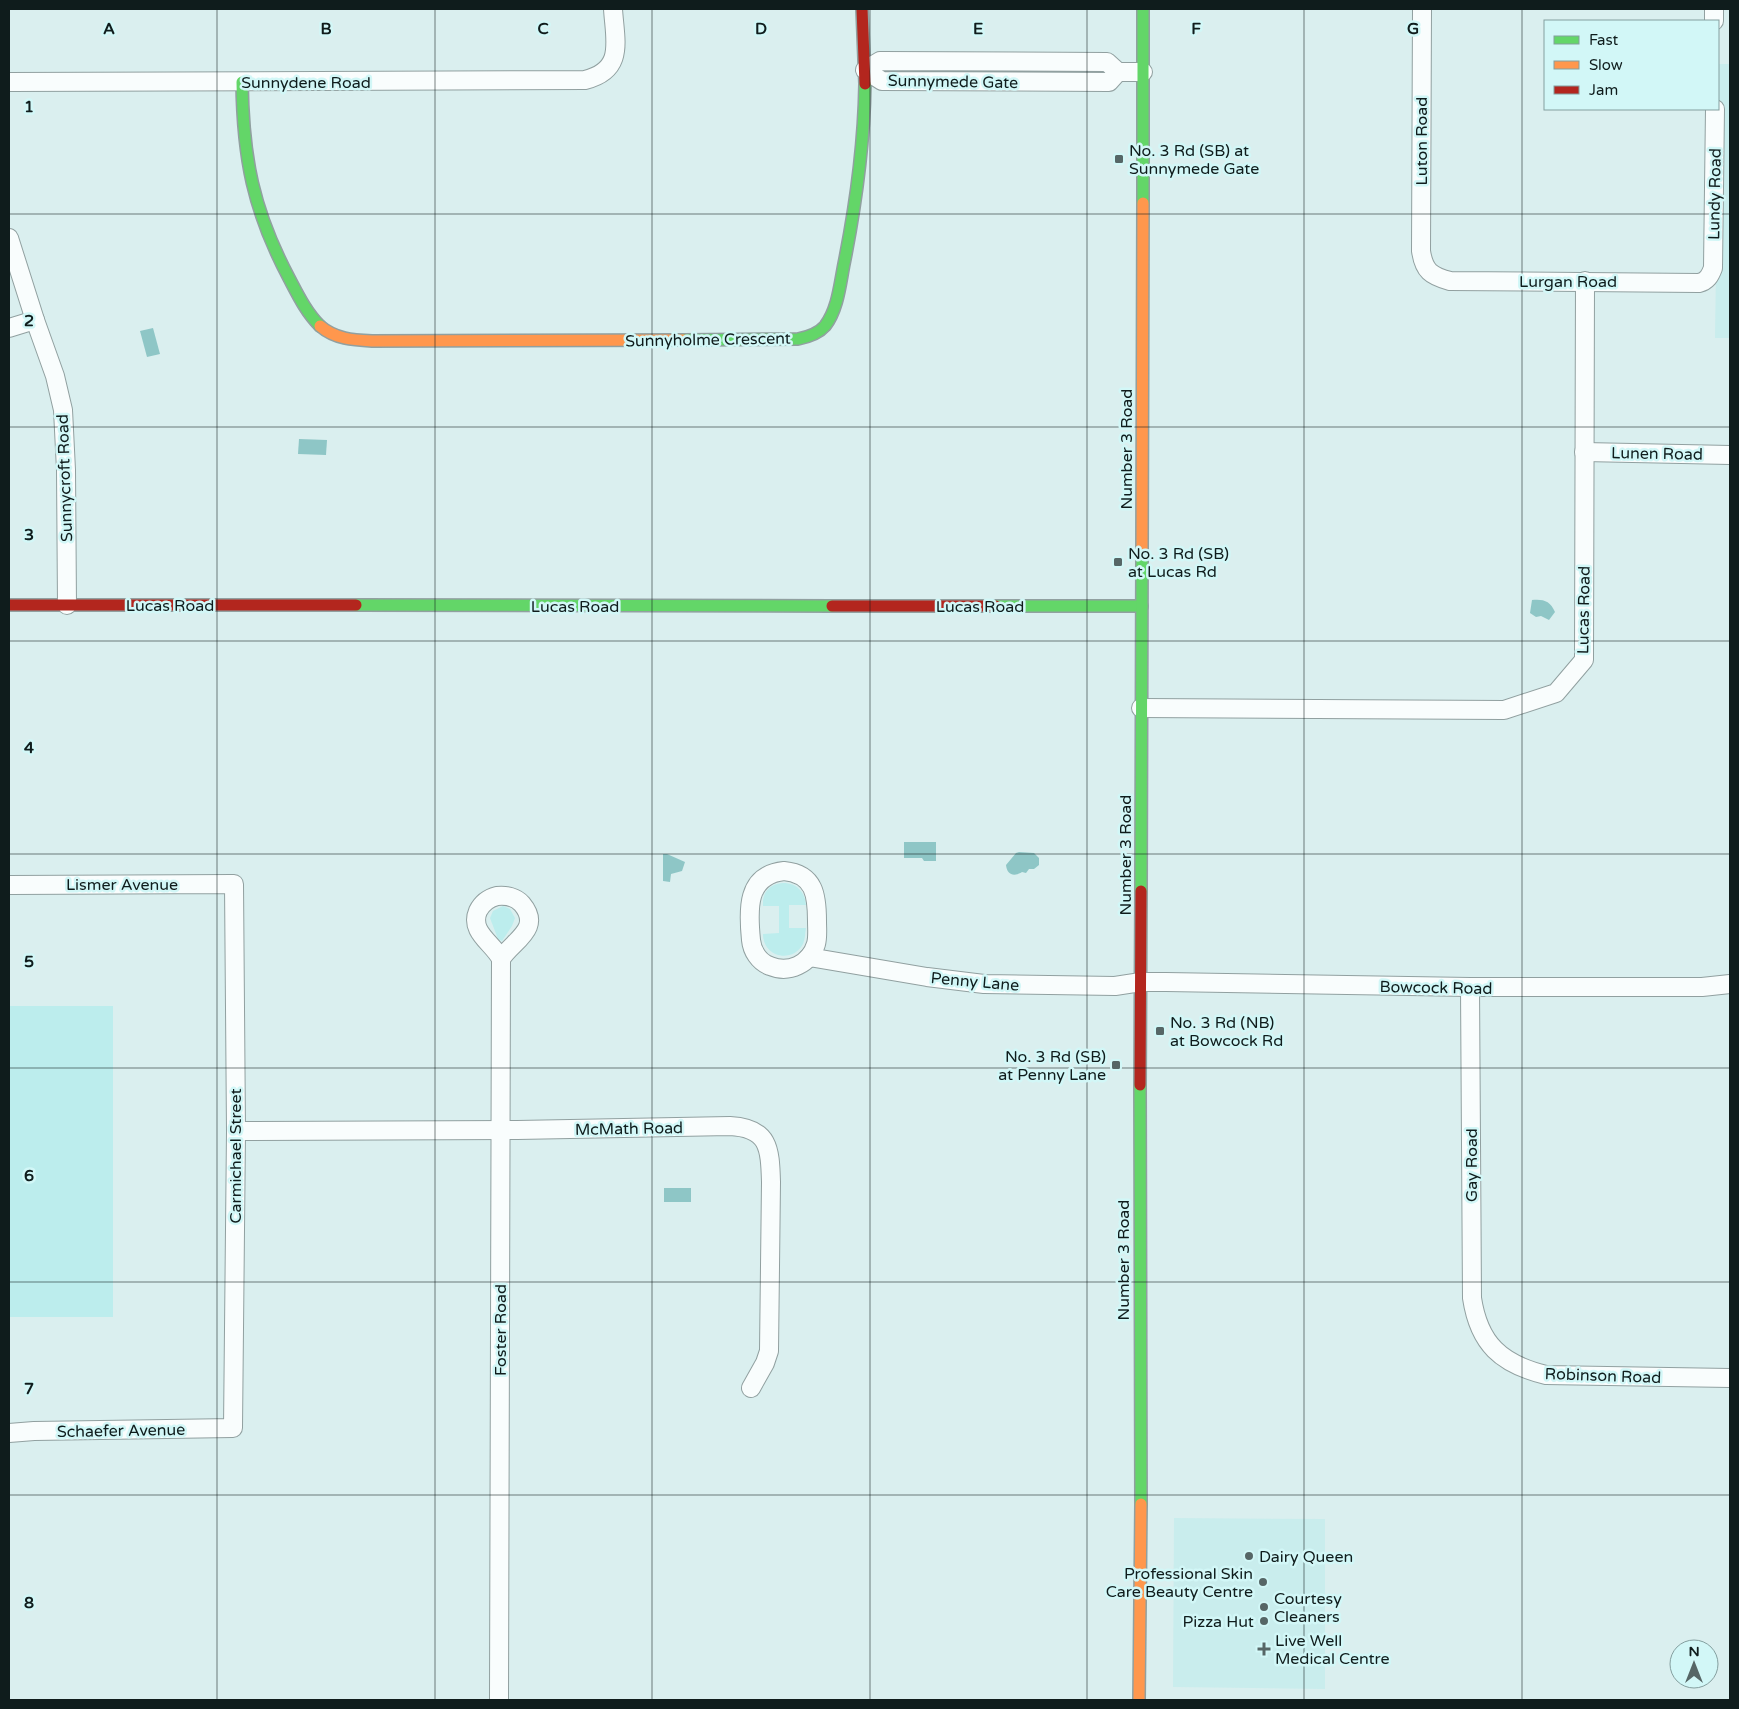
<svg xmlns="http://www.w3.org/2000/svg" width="1739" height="1709" font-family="'Varela Round',sans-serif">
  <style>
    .built { fill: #c9eded }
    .green { fill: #bceded }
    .water { fill: #8ec6c6 }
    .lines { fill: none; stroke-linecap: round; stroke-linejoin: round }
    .street-casing { stroke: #91a0a0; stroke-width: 20 }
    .fast-casing { stroke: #91a0a0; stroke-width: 14 }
    .slow-casing { stroke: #91a0a0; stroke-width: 14 }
    .jam-casing { stroke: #91a0a0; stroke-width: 14 }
    .street { stroke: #f9fdfd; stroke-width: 18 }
    .fast { stroke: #63d668; stroke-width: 11 }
    .slow { stroke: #ff974d; stroke-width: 11 }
    .jam { stroke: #b3261e; stroke-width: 11 }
    .grid { fill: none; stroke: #0f1c1c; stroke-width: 1; stroke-opacity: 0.55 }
    .poi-dot { fill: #566666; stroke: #d2f7f7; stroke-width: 2 }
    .labels { text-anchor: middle; stroke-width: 5; stroke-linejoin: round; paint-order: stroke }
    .street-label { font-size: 16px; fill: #0f1c1c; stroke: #d2f7f7 }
    .poi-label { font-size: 16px; fill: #0f1c1c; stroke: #d2f7f7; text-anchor: start }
    .grid-label { font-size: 16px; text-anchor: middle; font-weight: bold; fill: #0f1c1c; stroke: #d2f7f7; stroke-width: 5; stroke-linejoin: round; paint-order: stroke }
  </style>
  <rect width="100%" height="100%" fill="#daefef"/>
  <!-- built -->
  <g class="built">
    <path d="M1719,64H1730V338H1715Z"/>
    <path d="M1174,1518L1325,1519V1689L1173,1687Z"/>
  </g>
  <!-- green -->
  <g class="green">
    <path d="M783,883C797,883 805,892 806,905H789V928H806C805,934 805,939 803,944C792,964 763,957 763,934L779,933V906H763C762,892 770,884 783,883Z"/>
    <path d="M503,906L510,909L515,918L512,926L502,941L498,939L490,918L493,911Z"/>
    <rect x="9" y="1006" width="104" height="311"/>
  </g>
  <!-- water -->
  <g class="water">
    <path d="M153,328L160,354L147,357L140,331Z"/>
    <path d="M299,439L327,440L326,455L298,454Z"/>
    <path d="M1532,600C1544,599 1550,601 1555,612L1549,620L1541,616L1536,617L1530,613Z"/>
    <path d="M904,842H936V861H924L922,858H904Z"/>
    <path d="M1019,852L1034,853L1039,858V865L1034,869H1029L1026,873L1022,872C1014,877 1007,875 1006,865L1016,853Z"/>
    <path d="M663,854H667L685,862L682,871L671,874L670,882L663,881Z"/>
    <rect x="664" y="1188" width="27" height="14"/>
  </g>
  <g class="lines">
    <!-- street casing -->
    <g class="street-casing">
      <g id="street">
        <path d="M1422,9L1421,251C1424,271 1431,276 1450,281L1699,283C1707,281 1710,276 1713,268L1715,109"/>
        <path d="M1714,9V21"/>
        <path d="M1118,72L1109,82L882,81L865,70L880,61L1107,62L1118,72H1143"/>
        <path d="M9,82L585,80C625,70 615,41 613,9"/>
        <path d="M9,238L35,320L55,376L63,410L66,470L67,605"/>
        <path d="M9,328L35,320"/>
        <path d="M1584,452L1730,455"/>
        <path d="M1141,708L1504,710L1556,693L1584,660L1585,281"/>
        <path d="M784,871C815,874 817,896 817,921C817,929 818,937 816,944C810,964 789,974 770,966C759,962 752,951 751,940C748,910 746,875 784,871Z"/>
        <path d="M9,885L234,884L236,1131L233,1428L34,1431L9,1433"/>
        <path d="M497,896C506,895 516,897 522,904C543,929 512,941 501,959C493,943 469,932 478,911C482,903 489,898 497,896Z"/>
        <path d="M809,957L927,977L984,984L1115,986L1141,982H1166L1470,987H1702L1730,984"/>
        <path d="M1470,987L1472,1298C1479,1344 1501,1364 1546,1375L1730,1378"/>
        <path d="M236,1131L517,1130L730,1126C769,1128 770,1148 771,1182L769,1351L765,1363L751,1388"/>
        <path d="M499,1700L501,959"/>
      </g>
    </g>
    <!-- fast casing -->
    <g class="fast-casing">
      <g id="fast">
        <path d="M242,82C243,158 253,210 289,278C298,295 306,312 320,326"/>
        <path d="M1143,203V9"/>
        <path d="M684,340L798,339C808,337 818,334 825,326C838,309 840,284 844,264C856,204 864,145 865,84"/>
        <path d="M356,605L832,606"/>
        <path d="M996,606H1142"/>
        <path d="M1141,891L1142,553"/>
        <path d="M1140,1085L1141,1504"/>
      </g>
    </g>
    <!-- slow casing -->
    <g class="slow-casing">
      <g id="slow">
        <path d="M320,326C335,339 353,340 372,341L684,340"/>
        <path d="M1142,553L1143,203"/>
        <path d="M1139,1700L1141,1504"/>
      </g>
    </g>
    <!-- jam casing -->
    <g class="jam-casing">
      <g id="jam">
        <path d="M862,9L865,84"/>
        <path d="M9,605H356"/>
        <path d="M832,606H996"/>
        <path d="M1140,1085L1141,891"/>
      </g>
    </g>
    <!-- street -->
    <use href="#street" class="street"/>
    <!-- fast -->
    <use href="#fast" class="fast"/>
    <!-- slow -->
    <use href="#slow" class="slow"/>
    <!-- jam -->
    <use href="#jam" class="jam"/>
  </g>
  <!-- grid -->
  <path class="grid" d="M217,9V1700M435,9V1700M652,9V1700M870,9V1700M1087,9V1700M1304,9V1700M1522,9V1700M9,214H1730M9,427H1730M9,641H1730M9,854H1730M9,1068H1730M9,1282H1730M9,1495H1730"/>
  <!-- markers -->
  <g class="poi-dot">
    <rect x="1114" y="154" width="10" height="10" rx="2.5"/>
    <rect x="1113" y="557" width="10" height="10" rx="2.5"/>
    <rect x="1155" y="1026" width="10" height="10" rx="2.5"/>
    <rect x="1111" y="1060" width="10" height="10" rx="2.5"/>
    <circle cx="1249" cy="1556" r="5"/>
    <circle cx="1263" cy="1582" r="5"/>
    <circle cx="1264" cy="1607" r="5"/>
    <circle cx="1264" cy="1621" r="5"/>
    <path d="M1261.5 1641.5h5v5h5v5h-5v5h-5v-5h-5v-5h5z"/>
  </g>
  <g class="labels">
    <!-- street labels -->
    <g class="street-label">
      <text transform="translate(953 81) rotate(1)" y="6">Sunnymede Gate</text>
      <text x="306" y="88">Sunnydene Road</text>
      <text transform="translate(1421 141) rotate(-90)" y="6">Luton Road</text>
      <text transform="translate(1714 194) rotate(-89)" y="6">Lundy Road</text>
      <text x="1568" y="287">Lurgan Road</text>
      <text transform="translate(708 339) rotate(-1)" y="6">Sunnyholme Crescent</text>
      <text transform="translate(1126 449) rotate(-90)" y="6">Number 3 Road</text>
      <text transform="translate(1657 453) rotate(1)" y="6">Lunen Road</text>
      <text transform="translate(64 478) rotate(-92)" y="6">Sunnycroft Road</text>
      <text x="170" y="611">Lucas Road</text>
      <text x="575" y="612">Lucas Road</text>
      <text x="980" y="612">Lucas Road</text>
      <text transform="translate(1583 610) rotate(-89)" y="6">Lucas Road</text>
      <text transform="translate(1125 855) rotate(-90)" y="6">Number 3 Road</text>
      <text x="122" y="890">Lismer Avenue</text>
      <text transform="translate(975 981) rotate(5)" y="6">Penny Lane</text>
      <text transform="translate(1436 987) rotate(1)" y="6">Bowcock Road</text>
      <text transform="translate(629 1128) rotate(-1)" y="6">McMath Road</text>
      <text transform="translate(235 1156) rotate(-90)" y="6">Carmichael Street</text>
      <text transform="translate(1471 1165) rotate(-90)" y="6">Gay Road</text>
      <text transform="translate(1123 1260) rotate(-90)" y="6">Number 3 Road</text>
      <text transform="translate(500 1330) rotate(-90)" y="6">Foster Road</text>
      <text transform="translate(1603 1375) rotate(2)" y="6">Robinson Road</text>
      <text transform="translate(121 1430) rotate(-1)" y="6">Schaefer Avenue</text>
    </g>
    <!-- poi labels -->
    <g class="poi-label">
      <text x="1129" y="156">No. 3 Rd (SB) at<tspan x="1129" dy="18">Sunnymede Gate</tspan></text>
      <text x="1128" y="559">No. 3 Rd (SB)<tspan x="1128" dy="18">at Lucas Rd</tspan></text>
      <text x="1170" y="1028">No. 3 Rd (NB)<tspan x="1170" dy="18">at Bowcock Rd</tspan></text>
      <text x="1106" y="1062" text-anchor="end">No. 3 Rd (SB)<tspan x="1106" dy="18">at Penny Lane</tspan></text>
      <text x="1259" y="1562">Dairy Queen</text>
      <text x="1253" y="1579" text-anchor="end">Professional Skin<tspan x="1253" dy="18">Care Beauty Centre</tspan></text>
      <text x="1274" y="1604">Courtesy<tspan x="1274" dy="18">Cleaners</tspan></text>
      <text x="1254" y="1627" text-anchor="end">Pizza Hut</text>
      <text x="1275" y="1646">Live Well<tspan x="1275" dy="18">Medical Centre</tspan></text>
    </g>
  </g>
  <g class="grid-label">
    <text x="109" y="34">A</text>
    <text x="326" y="34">B</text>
    <text x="543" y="34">C</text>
    <text x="761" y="34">D</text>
    <text x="978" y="34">E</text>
    <text x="1196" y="34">F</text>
    <text x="1413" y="34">G</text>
    <text x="29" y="112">1</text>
    <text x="29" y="326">2</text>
    <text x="29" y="540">3</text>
    <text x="29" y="753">4</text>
    <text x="29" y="967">5</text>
    <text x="29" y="1181">6</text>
    <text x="29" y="1394">7</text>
    <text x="29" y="1608">8</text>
  </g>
  <!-- border -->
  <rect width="1739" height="1709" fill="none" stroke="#0f1c1c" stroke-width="20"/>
  <!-- legend -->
  <rect x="1544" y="20" width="175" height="90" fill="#d2f7f7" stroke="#849f9f"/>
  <rect x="1554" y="36" width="25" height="8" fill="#63d668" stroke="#849f9f"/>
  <text x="1589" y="45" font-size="15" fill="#0f1c1c">Fast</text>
  <rect x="1554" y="61" width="25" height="8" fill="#ff974d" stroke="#849f9f"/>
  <text x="1589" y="70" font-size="15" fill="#0f1c1c">Slow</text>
  <rect x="1554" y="86" width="25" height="8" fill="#b3261e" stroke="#849f9f"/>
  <text x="1589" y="95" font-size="15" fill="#0f1c1c">Jam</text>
  <!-- north arrow -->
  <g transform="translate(1694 1664)"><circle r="24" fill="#d2f7f7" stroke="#849f9f"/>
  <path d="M0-4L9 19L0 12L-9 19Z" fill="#566666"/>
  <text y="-8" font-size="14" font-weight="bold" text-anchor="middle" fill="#0f1c1c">N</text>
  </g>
</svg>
